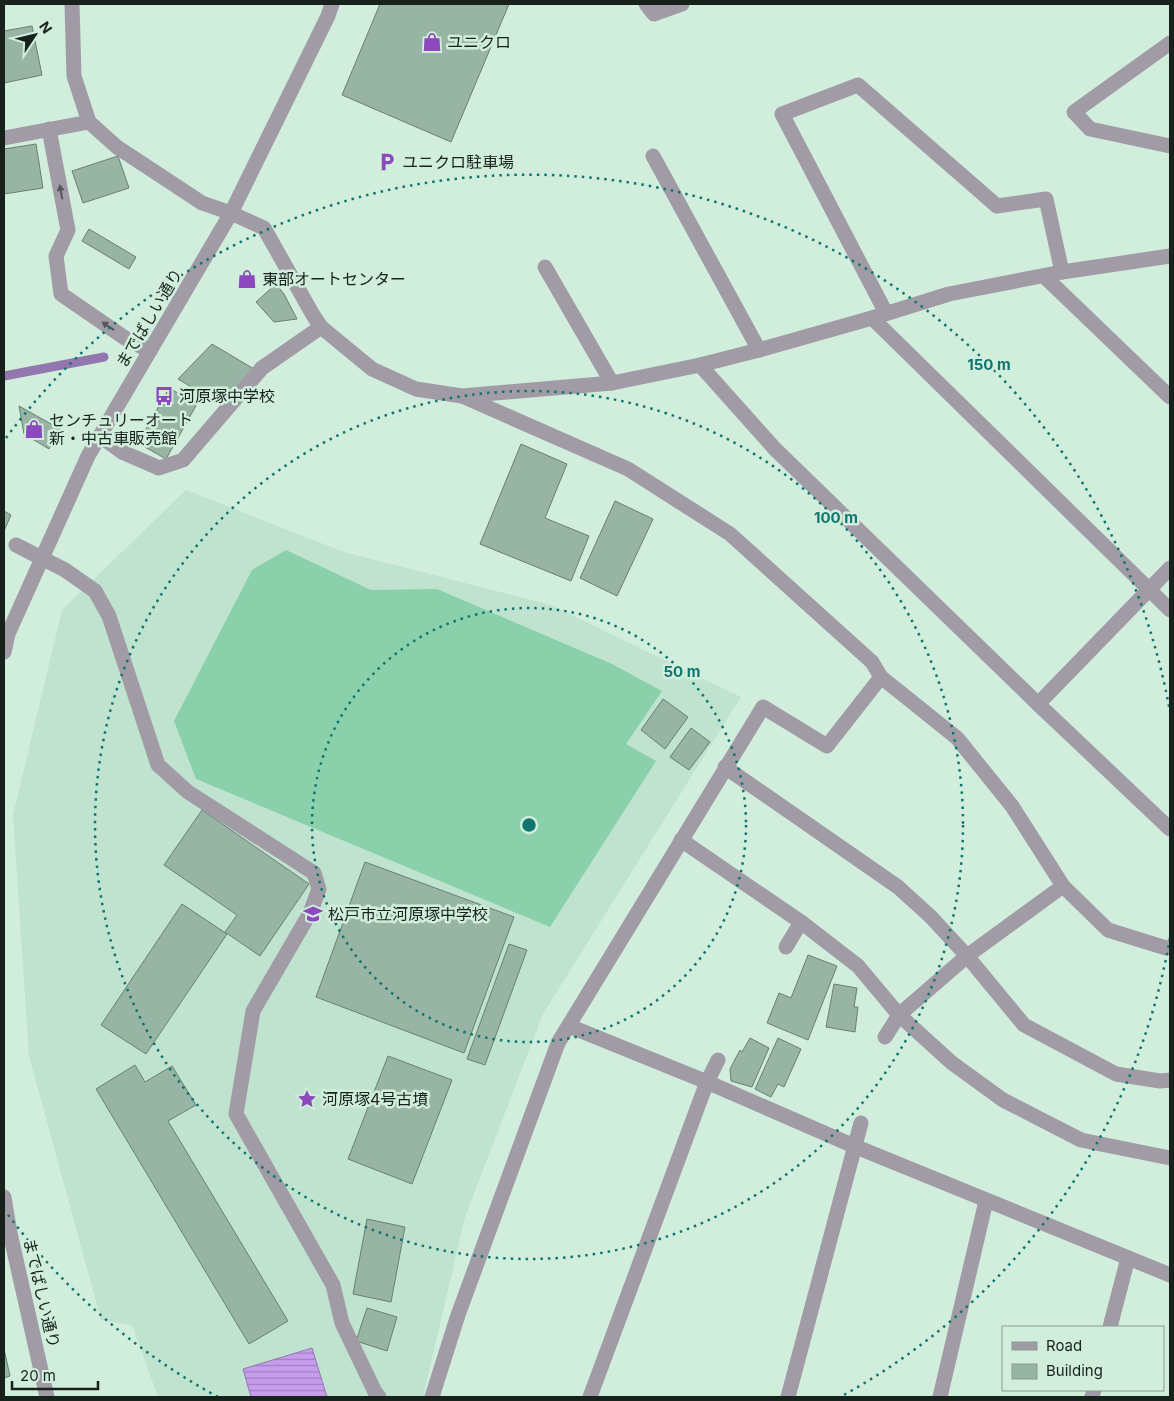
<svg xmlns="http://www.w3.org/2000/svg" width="1174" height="1401" font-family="Inter,'Noto Sans JP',sans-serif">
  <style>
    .built { fill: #bfe3ce }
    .pitch { fill: #8ad1ab }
    .water { fill: url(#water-rules); stroke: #9277ae }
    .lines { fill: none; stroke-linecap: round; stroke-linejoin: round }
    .stream { stroke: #9277ae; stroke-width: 9 }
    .building { fill: #98b4a4; stroke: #668172 }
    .minor { stroke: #a19ba6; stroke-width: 15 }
    .oneway { fill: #55585a }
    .ring { fill: none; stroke: #0f766e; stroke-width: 2.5; stroke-dasharray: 2.5 5 }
    .labels { text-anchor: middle; stroke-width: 5; stroke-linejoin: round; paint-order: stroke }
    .poi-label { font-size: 16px; fill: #17221c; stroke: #d1eedd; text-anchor: start }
    .street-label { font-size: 16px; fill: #17221c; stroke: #d1eedd }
    .centre { fill: #0f766e; stroke: #d1eedd; stroke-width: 2.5 }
    .ring-label { font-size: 15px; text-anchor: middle; font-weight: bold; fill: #0f766e; stroke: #d1eedd; stroke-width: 5; stroke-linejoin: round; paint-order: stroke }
  </style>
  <defs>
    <pattern id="water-rules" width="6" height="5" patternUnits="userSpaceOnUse" patternTransform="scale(1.25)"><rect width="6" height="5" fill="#c79ced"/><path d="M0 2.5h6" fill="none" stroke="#a17fbf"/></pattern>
  </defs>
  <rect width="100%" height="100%" fill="#d1eedd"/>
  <!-- built -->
  <path class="built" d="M186,490L344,552L551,605L741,697L543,1014L465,1217L423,1397H158L132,1325L101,1320L29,1056L13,815L62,610Z"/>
  <!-- pitch -->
  <path class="pitch" d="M286,550L371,590L437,589L612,664L662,691L626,744L656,761L550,927L196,779L174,721L252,570Z"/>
  <!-- water -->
  <path class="water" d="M312,1348L327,1397H251L243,1369Z"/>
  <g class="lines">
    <!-- stream -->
    <path class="stream" d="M4,376L104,357"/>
  </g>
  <!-- building -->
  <g class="building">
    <path d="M380,4H509L451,142L342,95Z"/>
    <path d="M32,26L42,75L4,83V31Z"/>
    <path d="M36,144L43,188L4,194V149Z"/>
    <path d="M118,156L129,188L83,203L72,171Z"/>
    <path d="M89,229L136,257L129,269L82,241Z"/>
    <path d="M276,284L284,294L297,319L274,322L256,302Z"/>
    <path d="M212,344L254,369L221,405L178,379Z"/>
    <path d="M169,388L197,404L166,459L138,443Z"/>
    <path d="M19,406L60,429L49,449L24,434Z"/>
    <path d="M521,444L567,464L545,518L589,536L571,581L480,544Z"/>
    <path d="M615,501L653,519L617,596L580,578Z"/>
    <path d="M4,511L11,515L4,531Z"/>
    <path d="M663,699L688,717L665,749L641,730Z"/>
    <path d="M691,728L710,742L689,770L670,757Z"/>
    <path d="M202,810L309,884L260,956L225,932L237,915L164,865Z"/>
    <path d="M365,862L514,917L464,1053L316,997Z"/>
    <path d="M182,904L227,934L146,1054L101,1025Z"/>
    <path d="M509,944L527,950L485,1065L467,1059Z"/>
    <path d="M808,955L837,966L808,1040L767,1023L779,993L791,998Z"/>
    <path d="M834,984L857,988L854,1007H858L855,1032L826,1027Z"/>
    <path d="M750,1038L769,1048L752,1087L731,1081L730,1069L740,1050L742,1052Z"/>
    <path d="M778,1038L801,1049L784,1087L778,1084L771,1097L755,1089Z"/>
    <path d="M388,1056L452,1080L412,1184L348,1159Z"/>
    <path d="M135,1065L145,1082L172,1066L196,1105L168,1121L288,1321L249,1344L96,1089Z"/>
    <path d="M367,1219L405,1227L391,1302L353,1294Z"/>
    <path d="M367,1308L397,1317L387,1351L356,1341Z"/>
    <path d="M4,1349L10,1376L4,1378Z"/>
  </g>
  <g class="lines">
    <!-- minor -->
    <g class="minor">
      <path d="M72,4L74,76L89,122"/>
      <path d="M646,4L654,14L682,4"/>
      <path d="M1170,43L1074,112L1090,129L1170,146"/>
      <path d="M49,129L68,230L56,256L61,294L125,338L150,351"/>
      <path d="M4,138L89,122L117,147L202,203L231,213L264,228L313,315L321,327L372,369L416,389L462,396L612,383L700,365L759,350L872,318L949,294L1062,272L1170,256"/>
      <path d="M653,156L759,350"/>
      <path d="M545,267L612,383"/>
      <path d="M1045,277L1170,397"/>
      <path d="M886,313L782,114L858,85L997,206L1046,199L1062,272"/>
      <path d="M872,318L1170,610"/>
      <path d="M700,365L775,449L1038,704L1170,829"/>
      <path d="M100,436L122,452L159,468L183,460L262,368L321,327"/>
      <path d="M16,545L65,570L95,591L109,616L158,765L188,792L314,873L319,889L310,913L253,1011L236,1114L333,1285L342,1323L375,1392L379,1397"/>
      <path d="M4,652L8,634L88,456L231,213L328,16L332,4"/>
      <path d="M881,677L957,738L1012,806L1063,886L1108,930L1166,948L1170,947"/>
      <path d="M1038,704L1170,568"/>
      <path d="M725,767L898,887L931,917L967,956L1024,1025L1116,1074L1160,1081L1170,1080"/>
      <path d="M681,840L801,922L858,966L899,1015L952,1063L1003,1100L1081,1140L1170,1158"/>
      <path d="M786,947L801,922"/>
      <path d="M569,1026L707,1082L854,1146L1170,1275"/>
      <path d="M885,1037L899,1015L967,956L1063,886"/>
      <path d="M4,1197L10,1233L47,1397"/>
      <path d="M1110,1327L1128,1258"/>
      <path d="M432,1397L458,1315L558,1043L763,707L827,746L881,677L872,662L730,534L628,469L462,396"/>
      <path d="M590,1397L707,1082L718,1060"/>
      <path d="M788,1397L861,1123"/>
      <path d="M940,1397L986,1201"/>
      <path d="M1092,1397L1094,1390"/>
    </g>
  </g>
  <!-- one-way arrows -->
  <defs><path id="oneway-solid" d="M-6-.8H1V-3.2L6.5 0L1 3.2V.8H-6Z" transform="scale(1.25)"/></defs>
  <g class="oneway">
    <use href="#oneway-solid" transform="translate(61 192) rotate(-100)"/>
    <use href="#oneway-solid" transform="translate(108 326) rotate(-146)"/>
  </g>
  <!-- distance rings -->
  <g class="ring">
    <circle cx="529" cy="825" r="217"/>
    <circle cx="529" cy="825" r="434"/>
    <path d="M1170 938A651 651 0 0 1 840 1397M218 1397A651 651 0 0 1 6 1212M6 438A651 651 0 0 1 1170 712"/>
  </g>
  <!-- icons -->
  <defs>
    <g id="shop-bare" transform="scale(1.5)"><path d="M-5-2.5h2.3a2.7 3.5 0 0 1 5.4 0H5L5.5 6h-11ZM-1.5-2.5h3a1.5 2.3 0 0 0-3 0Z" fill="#8c49bd" stroke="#d1eedd" stroke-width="2.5" paint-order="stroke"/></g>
    <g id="parking-bare" transform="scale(1.5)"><path d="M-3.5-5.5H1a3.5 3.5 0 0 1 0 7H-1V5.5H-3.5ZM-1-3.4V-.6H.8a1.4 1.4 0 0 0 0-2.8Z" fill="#8c49bd" stroke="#d1eedd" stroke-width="2.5" paint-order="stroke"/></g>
    <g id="bus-bare" transform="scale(1.5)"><path d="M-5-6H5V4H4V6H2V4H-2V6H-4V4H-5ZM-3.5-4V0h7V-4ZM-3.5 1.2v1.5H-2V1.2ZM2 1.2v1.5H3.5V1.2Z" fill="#8c49bd" stroke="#d1eedd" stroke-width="2.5" paint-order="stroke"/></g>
    <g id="school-bare" transform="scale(1.5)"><path d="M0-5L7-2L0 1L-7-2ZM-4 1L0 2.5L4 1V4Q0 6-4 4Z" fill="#8c49bd" stroke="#d1eedd" stroke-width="2.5" paint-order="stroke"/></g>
    <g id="sight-bare" transform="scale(1.5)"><path d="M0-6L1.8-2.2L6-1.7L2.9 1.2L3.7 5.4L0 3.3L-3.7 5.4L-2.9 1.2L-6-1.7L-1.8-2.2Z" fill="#8c49bd" stroke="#d1eedd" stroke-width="2.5" paint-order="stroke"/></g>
  </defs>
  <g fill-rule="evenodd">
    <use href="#shop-bare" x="432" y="42"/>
    <use href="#parking-bare" x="387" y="162"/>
    <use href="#shop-bare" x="247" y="279"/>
    <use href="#bus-bare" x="164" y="396"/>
    <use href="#shop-bare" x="34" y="429"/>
    <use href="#school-bare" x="313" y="914"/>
    <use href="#sight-bare" x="307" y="1099"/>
  </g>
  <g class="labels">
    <!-- poi labels -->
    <g class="poi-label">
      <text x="447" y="48">ユニクロ</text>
      <text x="402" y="168">ユニクロ駐車場</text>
      <text x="262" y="285">東部オートセンター</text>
      <text x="179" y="402">河原塚中学校</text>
      <text x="49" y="426">センチュリーオート<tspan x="49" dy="18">新・中古車販売館</tspan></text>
      <text x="328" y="920">松戸市立河原塚中学校</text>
      <text x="322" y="1105">河原塚4号古墳</text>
    </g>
    <!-- street labels -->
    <g class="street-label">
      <text transform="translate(149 318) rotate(-59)" y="6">までばしい通り</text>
      <text transform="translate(42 1293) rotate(77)" y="6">までばしい通り</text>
    </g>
  </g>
  <circle cx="529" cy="825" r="8" class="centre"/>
  <g class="ring-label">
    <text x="989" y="370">150 m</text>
    <text x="836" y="523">100 m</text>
    <text x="682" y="677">50 m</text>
  </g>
  <!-- border -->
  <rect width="1174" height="1401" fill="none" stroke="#17221c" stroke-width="10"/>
  <!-- legend -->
  <rect x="1002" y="1326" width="162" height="65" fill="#d1eedd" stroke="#879c90"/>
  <rect x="1012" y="1342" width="25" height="8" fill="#a19ba6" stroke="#879c90"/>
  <text x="1046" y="1351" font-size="15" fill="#17221c">Road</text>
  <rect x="1012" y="1364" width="25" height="15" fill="#98b4a4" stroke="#879c90"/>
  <text x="1046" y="1376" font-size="15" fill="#17221c">Building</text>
  <!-- north arrow -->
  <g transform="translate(35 35) rotate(55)" stroke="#d1eedd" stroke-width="4" paint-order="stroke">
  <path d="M0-4L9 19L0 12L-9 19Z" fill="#17221c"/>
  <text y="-8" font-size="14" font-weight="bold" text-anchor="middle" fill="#17221c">N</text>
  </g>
  <!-- scale -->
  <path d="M12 1381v8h86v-8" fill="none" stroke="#17221c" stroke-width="2.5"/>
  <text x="20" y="1381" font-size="15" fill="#17221c" stroke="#d1eedd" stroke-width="4" paint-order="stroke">20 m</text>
</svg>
